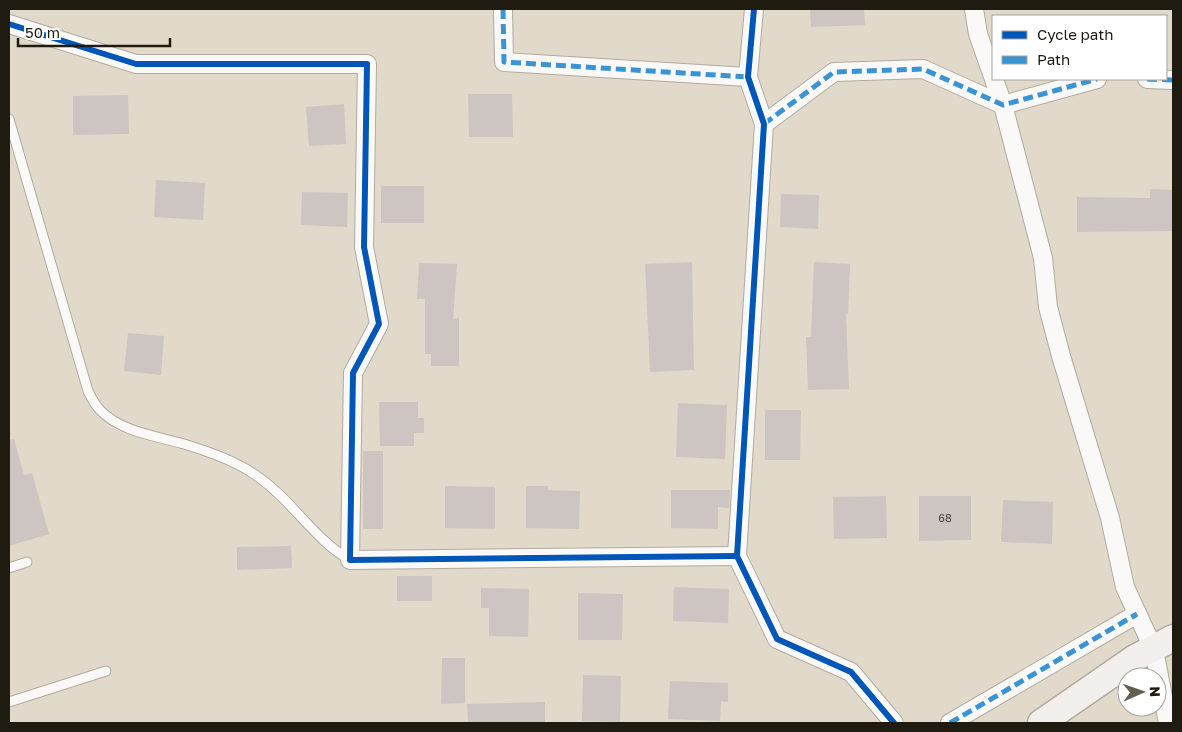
<svg xmlns="http://www.w3.org/2000/svg" width="1182" height="732" font-family="'Golos Text',sans-serif">
  <style>
    .building { fill: #ccc5c2 }
    .lines { fill: none; stroke-linecap: round; stroke-linejoin: round }
    .lane-casing { stroke: #b0ab9f; stroke-width: 11 }
    .street-casing { stroke: #b0ab9f; stroke-width: 20 }
    .secondary-casing { stroke: #b0ab9f; stroke-width: 29 }
    .lane { stroke: #faf9f7; stroke-width: 9 }
    .street { stroke: #faf9f7; stroke-width: 18 }
    .secondary { stroke: #f2efec; stroke-width: 26 }
    .quiet { stroke: #3a94d3; stroke-width: 5; stroke-dasharray: 10 5; stroke-linecap: butt }
    .cycleway-casing { stroke: #fff; stroke-width: 9 }
    .cycleway { stroke: #0057b8; stroke-width: 6 }
    .labels { text-anchor: middle; stroke-width: 4; stroke-linejoin: round; paint-order: stroke }
    .number-label { font-size: 11px; fill: #4a463c }
  </style>
  <rect width="100%" height="100%" fill="#e1daca"/>
  <!-- building -->
  <g class="building">
    <path d="M810,9H864L865,25L811,27Z"/>
    <path d="M468,94H512L513,137H469Z"/>
    <path d="M128,95L129,134L73,135V96Z"/>
    <path d="M344,104L346,144L309,146L306,107Z"/>
    <path d="M156,180L205,183L203,220L154,217Z"/>
    <rect x="381" y="186" width="43" height="37"/>
    <path d="M1150,189L1173,190V231L1077,232V197L1150,198Z"/>
    <path d="M302,192L348,193L347,227L301,225Z"/>
    <path d="M781,194L819,195L818,229L780,227Z"/>
    <path d="M692,262L694,370L650,372L645,264Z"/>
    <path d="M814,262L850,264L848,314H846L849,389L808,390L806,337H811Z"/>
    <path d="M419,263L457,264L453,319L459,318V366H431V354H425V299H417Z"/>
    <path d="M128,333L164,336L161,375L124,371Z"/>
    <path d="M379,402H418V418H424V433H414V446H380Z"/>
    <path d="M678,403L727,405L725,459L676,457Z"/>
    <path d="M765,410H801L800,460H765Z"/>
    <path d="M14,439L24,475L32,473L49,534L9,546V440Z"/>
    <rect x="363" y="451" width="20" height="78"/>
    <path d="M445,486L495,487V529L445,528Z"/>
    <path d="M526,486H548V490L580,491L579,529L526,528Z"/>
    <path d="M671,490H730L729,508L718,507V529L671,528Z"/>
    <path d="M886,496L887,538L834,539L833,497Z"/>
    <path d="M919,496H971V540L919,541Z"/>
    <path d="M1003,500L1053,502L1052,544L1001,542Z"/>
    <path d="M291,546L292,568L237,570V547Z"/>
    <rect x="397" y="576" width="35" height="25"/>
    <path d="M674,587L729,589L728,623L673,621Z"/>
    <path d="M481,588L529,589L528,637L489,636V608H481Z"/>
    <path d="M578,593L623,594L622,640H578Z"/>
    <path d="M442,658H465V703L441,704Z"/>
    <path d="M583,675L621,676L620,722L582,721Z"/>
    <path d="M670,681L728,683V702L721,701L720,721L668,719Z"/>
    <path d="M545,702V723H468L467,704Z"/>
  </g>
  <g class="lines">
    <!-- lane casing -->
    <g class="lane-casing">
      <g id="lane">
        <path d="M9,119L88,391C91,397 95,405 100,410C121,432 156,436 184,444C207,451 234,460 254,474C291,498 313,539 350,560"/>
        <path d="M9,568L27,562"/>
        <path d="M9,702L106,671"/>
      </g>
    </g>
    <!-- street casing -->
    <g class="street-casing">
      <g id="street">
        <path d="M503,9L504,62L748,77"/>
        <path d="M754,9L748,77L764,124L737,556L777,639L851,672L894,723"/>
        <path d="M974,9L978,34L1003,105L1043,258L1048,307L1061,356L1110,518L1125,587L1154,650L1168,723"/>
        <path d="M9,24L136,64H367L364,247L379,324L353,373L350,560L737,556"/>
        <path d="M1147,79L1173,80"/>
        <path d="M764,124L834,72L923,69L1003,105L1097,79"/>
        <path d="M950,723L1137,614"/>
      </g>
    </g>
    <!-- secondary casing -->
    <g class="secondary-casing">
      <path id="secondary" d="M1041,723L1135,658L1173,638"/>
    </g>
    <!-- lane -->
    <use href="#lane" class="lane"/>
    <!-- street -->
    <use href="#street" class="street"/>
    <!-- secondary -->
    <use href="#secondary" class="secondary"/>
    <!-- quiet -->
    <g class="quiet">
      <path d="M503,9L504,62L748,77"/>
      <path d="M1147,79L1173,80"/>
      <path d="M764,124L834,72L923,69L1003,105L1097,79"/>
      <path d="M950,723L1137,614"/>
    </g>
    <!-- cycleway casing -->
    <g class="cycleway-casing">
      <g id="cycleway">
        <path d="M754,9L748,77L764,124L737,556L777,639L851,672L894,723"/>
        <path d="M9,24L136,64H367L364,247L379,324L353,373L350,560L737,556"/>
      </g>
    </g>
    <!-- cycleway -->
    <use href="#cycleway" class="cycleway"/>
  </g>
  <g class="labels">
    <!-- number labels -->
    <g class="number-label">
      <text x="945" y="522">68</text>
    </g>
  </g>
  <!-- border -->
  <rect width="1182" height="732" fill="none" stroke="#1f1b10" stroke-width="20"/>
  <!-- legend -->
  <rect x="992" y="15" width="175" height="65" fill="#ffffff" stroke="#a5a49f"/>
  <rect x="1002" y="31" width="25" height="8" fill="#0057b8" stroke="#a5a49f"/>
  <text x="1037" y="40" font-size="15" fill="#1f1b10">Cycle path</text>
  <rect x="1002" y="56" width="25" height="8" fill="#3a94d3" stroke="#a5a49f"/>
  <text x="1037" y="65" font-size="15" fill="#1f1b10">Path</text>
  <!-- north arrow -->
  <g transform="translate(1142 692) rotate(88)"><circle r="24" fill="#ffffff" stroke="#a5a49f"/>
  <path d="M0-4L9 19L0 12L-9 19Z" fill="#635e51"/>
  <text y="-8" font-size="14" font-weight="bold" text-anchor="middle" fill="#1f1b10">N</text>
  </g>
  <!-- scale -->
  <path d="M18 38v8h152v-8" fill="none" stroke="#1f1b10" stroke-width="2.5"/>
  <text x="25" y="38" font-size="15" fill="#1f1b10" stroke="#ffffff" stroke-width="4" paint-order="stroke">50 m</text>
</svg>
